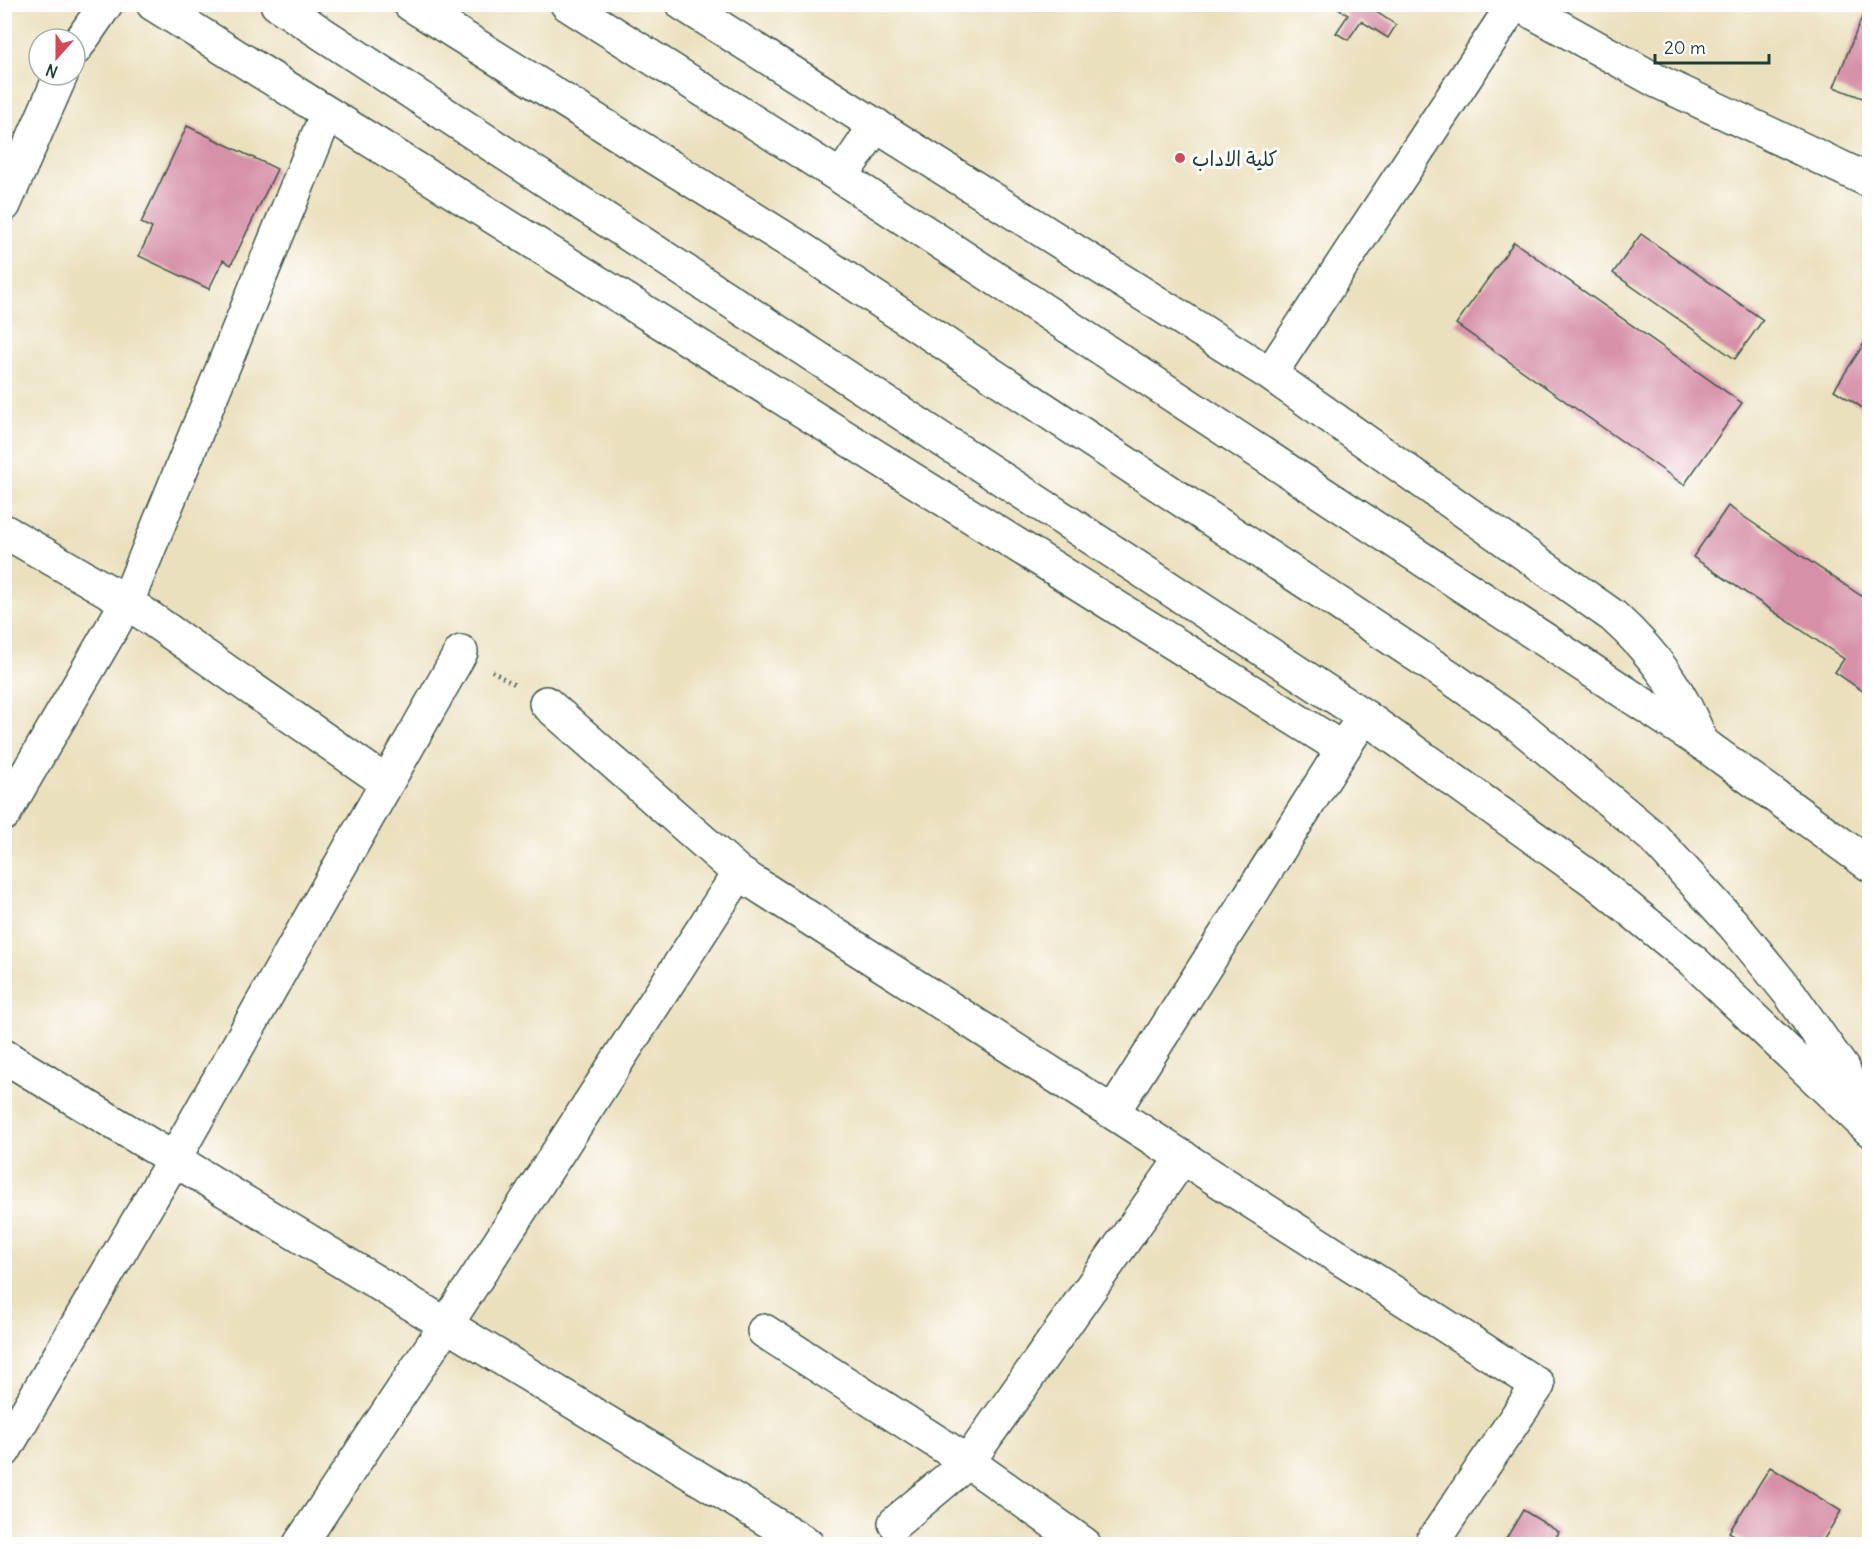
<svg xmlns="http://www.w3.org/2000/svg" width="1874" height="1549" viewBox="0 0 1874 1549" font-family="Delius,'Playpen Sans Arabic',sans-serif">
  <rect width="100%" height="100%" fill="#fff"/>
  <filter id="ink" filterUnits="userSpaceOnUse"><feTurbulence type="fractalNoise" baseFrequency=".0167" numOctaves="2"/><feDisplacementMap in="SourceGraphic" scale="12" xChannelSelector="R" yChannelSelector="G"/><feConvolveMatrix kernelMatrix="1 2 1 2 8 2 1 2 1" color-interpolation-filters="sRGB"/></filter>
  <filter id="wash" filterUnits="userSpaceOnUse"><feTurbulence type="fractalNoise" baseFrequency=".008" numOctaves="4" result="noise"/><feDisplacementMap in="SourceGraphic" scale="24" xChannelSelector="R" yChannelSelector="G"/><feGaussianBlur stdDeviation="1.35" result="paint"/><feColorMatrix in="noise" values="0 0 0 0 0 0 0 0 0 0 0 0 0 0 0 0 0 1.4 0 .05"/><feComposite in="paint" operator="in"/></filter>
  <g filter="url(#wash)">
    <rect width="100%" height="100%" fill="#ebe0be"/>
    <g id="blocks">
      <path fill="#d690a8" d="M 1332,4 L 1384,4 L 1378,13 L 1396,25 L 1388,38 L 1361,21 L 1348,40 L 1336,33 L 1348,15 Z
        M 1862,17 L 1870,20 L 1870,101 L 1834,87 Z
        M 187,126 L 277,169 L 231,265 L 223,260 L 209,289 L 139,256 L 152,228 L 141,223 Z
        M 1641,234 L 1763,320 L 1735,359 L 1613,273 Z
        M 1514,242 L 1742,403 L 1684,485 L 1456,324 Z
        M 1870,334 L 1870,406 L 1866,410 L 1834,390 Z
        M 1728,506 L 1870,602 L 1870,696 L 1835,672 L 1844,659 L 1693,557 Z
        M 1770,1467 L 1841,1511 L 1821,1544 L 1748,1544 L 1729,1532 Z
        M 1523,1510 L 1559,1532 L 1552,1544 L 1503,1544 Z"/>
    </g>
  </g>
  <g filter="url(#ink)">
    <use href="#blocks" fill-opacity="0" stroke="#3e5549" stroke-width="1.5"/>
    <g fill="none" stroke-linecap="round" stroke-linejoin="round">
      <defs>
        <path id="street" d="M 153,4 L 1343,749
          M 277,4 L 1364,716 L 1596,882 L 1693,961 L 1870,1130
          M 683,4 L 1270,374 L 1613,616 C 1654,653 1682,692 1702,743
          M 1518,4 L 1657,81 L 1870,181
          M 75,49 L 106,4
          M 4,205 L 61,75
          M 1270,374 L 1514,4
          M 4,531 L 127,602 L 387,783
          M 546,703 L 739,873 L 1538,1385 L 1431,1544
          M 4,814 L 127,602 L 327,113
          M 4,1056 L 807,1544
          M 1113,1112 L 1355,730
          M 764,1331 L 968,1462 L 1084,1544
          M 4,1451 L 174,1159 L 461,652
          M 895,1523 L 968,1462 L 1183,1157
          M 300,1544 L 446,1325 L 739,873"/>
        <path id="secondary" d="M 410,4 L 797,246 L 1450,677 L 1520,726 L 1653,837 L 1733,924 L 1790,994 L 1842,1068 L 1870,1123
          M 567,4 L 841,177 L 1702,743 L 1870,865
          M 841,177 L 876,125"/>
      </defs>
      <use href="#street" stroke="#3e5549" stroke-width="36"/>
      <use href="#secondary" stroke="#3e5549" stroke-width="36"/>
      <path stroke="#3e5549" stroke-width="4" stroke-dasharray="1.5 4.5" stroke-linecap="butt" d="M 492,671 L 517,686"/>
      <use href="#street" stroke="#fff" stroke-width="33"/>
      <use href="#secondary" stroke="#fff" stroke-width="33"/>
    </g>
  </g>
  <circle fill="#d1495b" stroke="#fff" stroke-width="2" cx="1180" cy="158" r="6"/>
  <g text-anchor="middle" dominant-baseline="central" stroke-width="6" stroke-linejoin="round" paint-order="stroke">
    <g font-size="20" fill="#1f3d34" stroke="#fff" text-anchor="start">
      <text x="1192" y="158">كلية الاداب</text>
    </g>
  </g>
  <rect width="1874" height="1549" fill="none" stroke="#fff" stroke-width="24"/>
  <g transform="translate(57 57) rotate(201)"><circle r="28" fill="#ffffff" stroke="#a5b1ae" stroke-width="1.5"/>
  <path d="M0-4.5L10 22L0 15L-10 22Z" fill="#d1495b"/>
  <text y="-9" font-size="16" font-weight="bold" text-anchor="middle" fill="#1f3d34">N</text>
  </g>
  <path d="M1655 54v9h114v-9" fill="none" stroke="#1f3d34" stroke-width="3"/>
  <text x="1664" y="54" font-size="18" fill="#1f3d34" stroke="#ffffff" stroke-width="4.5" paint-order="stroke">20 m</text>
</svg>
